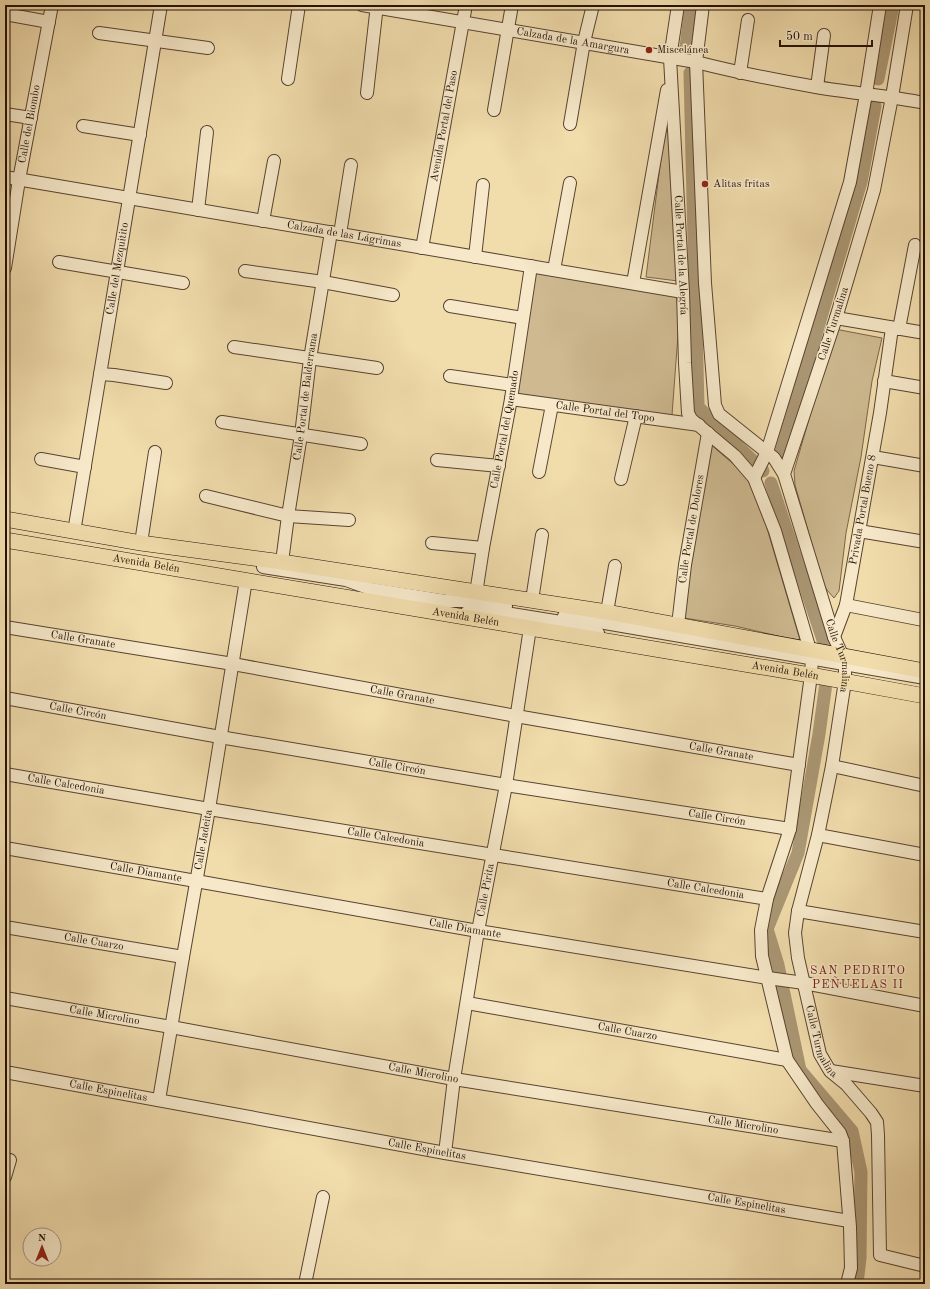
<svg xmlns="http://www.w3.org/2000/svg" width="930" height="1289" viewBox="0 0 930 1289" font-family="'Old Standard TT',serif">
  <rect width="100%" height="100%" fill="#f1dcac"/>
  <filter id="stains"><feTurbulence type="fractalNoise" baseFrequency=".005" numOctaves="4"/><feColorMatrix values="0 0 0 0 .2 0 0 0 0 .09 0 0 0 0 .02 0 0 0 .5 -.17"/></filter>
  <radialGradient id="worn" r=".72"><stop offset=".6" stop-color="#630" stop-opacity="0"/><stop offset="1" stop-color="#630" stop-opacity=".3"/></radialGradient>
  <path fill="#ceb990" stroke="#79654b" d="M 668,103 L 678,281 L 646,277 Z
    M 531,270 L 681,295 L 672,415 L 627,411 L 509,394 Z
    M 835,329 L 882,338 L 872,381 L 861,457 L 846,533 L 839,591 L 834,598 L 827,590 L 823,583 L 795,485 L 794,471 Z
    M 709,443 L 753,481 L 800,640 L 786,638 L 735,626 L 684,618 L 688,571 Z"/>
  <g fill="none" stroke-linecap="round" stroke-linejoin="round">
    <path stroke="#ab9774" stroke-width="13" d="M 685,56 L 691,5
      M 690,73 L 698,407 L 763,471
      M 878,79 L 893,5
      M 779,459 L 861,182 L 875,106
      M 771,483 L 826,649
      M 826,683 L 819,734 L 798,853 L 767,929 L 778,965 L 800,1070 L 852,1131 L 861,1172 L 860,1258 L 857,1284"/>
    <defs>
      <g id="minor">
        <path id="s1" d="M 362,5 L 696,62 C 735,72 775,80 816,87 C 852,93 889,96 925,103"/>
        <path id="s2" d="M 678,5 L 670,58 L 683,292 L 685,363 L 688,413 L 691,419 L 735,456 L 754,478 L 775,531 L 810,650 L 812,658 L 811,675 L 790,829 L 767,899 L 761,930 L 762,956 L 787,1060 L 817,1104 L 840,1133 L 843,1141 L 850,1227 L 851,1268 L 847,1284"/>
        <path d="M 703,5 L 696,62 L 705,283 L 715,405 L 719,414 L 774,458 L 784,474"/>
        <path id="s3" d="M 907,5 L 892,97 L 874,190 L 836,318 L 784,474 L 834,637 L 843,657 L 845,664 L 845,681 L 832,766 L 818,835 L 798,911 L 795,933 L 798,958 L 820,1054 L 830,1071 L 846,1084 L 871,1113 L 877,1122 L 878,1135 L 880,1255 L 925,1266"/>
        <path d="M 5,14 L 49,22"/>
        <path d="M 99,33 L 208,48"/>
        <path d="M 740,73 L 748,20"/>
        <path d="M 288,79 L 299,5"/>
        <path d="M 817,87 L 824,35"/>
        <path d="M 367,93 L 377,5"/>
        <path d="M 494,110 L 512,5"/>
        <path d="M 5,114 L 31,118"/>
        <path d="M 570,124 L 584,42 L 593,5"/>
        <path d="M 83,126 L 140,135"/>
        <path id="s4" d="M 5,177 L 683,292"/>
        <path d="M 198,210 L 207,132"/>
        <path d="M 263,221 L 274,161"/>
        <path d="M 340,234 L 351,165"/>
        <path id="s5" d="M 422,248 L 466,5"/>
        <path d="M 475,257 L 483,185"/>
        <path d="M 59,262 L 183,283"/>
        <path id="s6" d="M 5,268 L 19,180 L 52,5"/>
        <path d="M 554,270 L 570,183"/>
        <path d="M 245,271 L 323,282 L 393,295"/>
        <path d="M 633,283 L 667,90"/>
        <path d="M 450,306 L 523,318"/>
        <path d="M 836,318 L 925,333"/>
        <path d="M 899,329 L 915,245"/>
        <path d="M 234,347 L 377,368"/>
        <path d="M 100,374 L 114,375 L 166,383"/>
        <path d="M 450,376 L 513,385"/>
        <path d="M 884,381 L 925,388"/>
        <path id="s7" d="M 511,399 L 699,425"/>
        <path d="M 222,422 L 361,444"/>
        <path d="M 873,457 L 925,466"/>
        <path d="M 41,459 L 85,467"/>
        <path d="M 437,460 L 499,466"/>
        <path d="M 539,472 L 552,405"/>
        <path d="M 754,478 L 767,452 L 850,182 L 866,94 L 880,5"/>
        <path d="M 621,479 L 636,416"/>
        <path d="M 206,496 L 288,516 L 349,520"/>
        <path d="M 859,531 L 925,542"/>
        <path id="s8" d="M 74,532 L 161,5"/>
        <path d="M 141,543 L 155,452"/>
        <path d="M 432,543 L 483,548"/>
        <path id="s9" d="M 282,562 L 288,516 L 301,435 L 310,359 L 331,232"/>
        <path d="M 263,567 L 346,580 L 371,589 L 446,601 L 475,601 L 506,606"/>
        <path id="s10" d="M 475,600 L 483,548 L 511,399 L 531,266"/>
        <path d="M 532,600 L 542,535"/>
        <path d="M 846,605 L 923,620"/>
        <path d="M 467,612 L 500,612 L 567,623 L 590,632 L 598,633"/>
        <path d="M 607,612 L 615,566"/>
        <path d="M 564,616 L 925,678"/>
        <path id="s11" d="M 678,625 L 685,565 L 708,433"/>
        <path id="s12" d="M 5,627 L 233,664 L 516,716 L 799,765"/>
        <path id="s13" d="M 834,637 L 846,605 L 880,413 L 892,328"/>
        <path id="s14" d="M 5,698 L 220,737 L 506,785 L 790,829"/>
        <path d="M 832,766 L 925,786"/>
        <path id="s15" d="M 5,774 L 209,809 L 767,899"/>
        <path d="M 818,835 L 925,855"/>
        <path id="s16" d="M 5,848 L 196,881 L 478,931 L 768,978 L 804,983 L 925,1006"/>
        <path d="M 798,911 L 925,932"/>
        <path id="s17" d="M 5,927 L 183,957"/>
        <path id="s18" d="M 5,998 L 171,1027 L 454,1079 L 843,1141"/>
        <path id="s19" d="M 467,1003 L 787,1060"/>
        <path d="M 831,1071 L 925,1086"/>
        <path id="s20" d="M 5,1072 L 445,1153 L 849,1221"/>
        <path id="s21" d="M 159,1100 L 183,957 L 209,809 L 246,580"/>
        <path id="s22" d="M 445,1153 L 454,1079 L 478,931 L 506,785 L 530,628"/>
        <path d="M 5,1177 L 10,1160"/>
        <path d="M 305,1284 L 323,1197"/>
      </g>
      <g id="major">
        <path d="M 5,519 L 141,543 L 282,562 L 607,612 L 925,671"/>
        <path id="s23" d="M 5,540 L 816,676 L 925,696"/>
      </g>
    </defs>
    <use href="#minor" stroke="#574430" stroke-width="14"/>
    <use href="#major" stroke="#241106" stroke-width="16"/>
    <use href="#minor" stroke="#f6e8c9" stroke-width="12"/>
    <use href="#major" stroke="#f1dcac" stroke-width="15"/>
  </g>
  <g fill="#8f2418" stroke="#f6e8c9" stroke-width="1.5">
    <circle cx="649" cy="50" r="4"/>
    <circle cx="705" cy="184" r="4"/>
  </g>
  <g text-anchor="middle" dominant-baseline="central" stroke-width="3" stroke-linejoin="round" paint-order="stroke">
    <g font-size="11" fill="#241106" stroke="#f6e8c9">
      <text stroke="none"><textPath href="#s1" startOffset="214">Calzada de la Amargura</textPath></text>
      <text stroke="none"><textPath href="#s6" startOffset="146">Calle del Biombo</textPath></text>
      <text stroke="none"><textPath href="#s5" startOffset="124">Avenida Portal del Paso</textPath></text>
      <text stroke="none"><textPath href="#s4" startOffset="344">Calzada de las Lágrimas</textPath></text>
      <text stroke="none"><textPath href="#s2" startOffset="251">Calle Portal de la Alegría</textPath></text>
      <text stroke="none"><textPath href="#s8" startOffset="267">Calle del Mezquitito</textPath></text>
      <text transform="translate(834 324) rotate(-72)">Calle Turmalina</text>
      <text stroke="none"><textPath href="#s9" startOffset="167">Calle Portal de Balderrama</textPath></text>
      <text stroke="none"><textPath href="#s7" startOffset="95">Calle Portal del Topo</textPath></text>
      <text stroke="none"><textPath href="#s10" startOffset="173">Calle Portal del Quemado</textPath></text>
      <text stroke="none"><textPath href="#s13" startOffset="131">Privada Portal Bueno 8</textPath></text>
      <text stroke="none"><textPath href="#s11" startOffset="97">Calle Portal de Dolores</textPath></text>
      <text stroke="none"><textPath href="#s23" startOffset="143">Avenida Belén</textPath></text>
      <text stroke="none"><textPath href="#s23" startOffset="467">Avenida Belén</textPath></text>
      <text stroke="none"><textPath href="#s12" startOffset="79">Calle Granate</textPath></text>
      <text stroke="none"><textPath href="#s3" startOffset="676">Calle Turmalina</textPath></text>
      <text stroke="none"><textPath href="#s23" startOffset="791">Avenida Belén</textPath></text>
      <text stroke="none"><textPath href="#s12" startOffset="403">Calle Granate</textPath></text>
      <text stroke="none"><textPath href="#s14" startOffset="74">Calle Circón</textPath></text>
      <text stroke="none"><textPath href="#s12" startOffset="727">Calle Granate</textPath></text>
      <text stroke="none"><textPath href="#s14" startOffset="398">Calle Circón</textPath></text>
      <text stroke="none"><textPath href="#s15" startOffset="62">Calle Calcedonia</textPath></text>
      <text stroke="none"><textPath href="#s14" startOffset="722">Calle Circón</textPath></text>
      <text stroke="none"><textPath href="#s15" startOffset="386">Calle Calcedonia</textPath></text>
      <text stroke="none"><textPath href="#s21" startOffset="264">Calle Jadeita</textPath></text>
      <text stroke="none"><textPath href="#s16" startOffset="143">Calle Diamante</textPath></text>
      <text stroke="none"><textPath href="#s15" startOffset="710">Calle Calcedonia</textPath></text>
      <text stroke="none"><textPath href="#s22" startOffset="266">Calle Pirita</textPath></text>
      <text stroke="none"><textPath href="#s16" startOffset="467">Calle Diamante</textPath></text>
      <text stroke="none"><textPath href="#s17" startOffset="90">Calle Cuarzo</textPath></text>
      <text stroke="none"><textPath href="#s18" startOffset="101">Calle Microlino</textPath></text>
      <text stroke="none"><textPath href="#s19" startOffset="163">Calle Cuarzo</textPath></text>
      <text stroke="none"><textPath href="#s3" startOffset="1072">Calle Turmalina</textPath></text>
      <text stroke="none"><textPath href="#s18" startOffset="425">Calle Microlino</textPath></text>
      <text stroke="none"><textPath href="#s20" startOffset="105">Calle Espinelitas</textPath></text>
      <text stroke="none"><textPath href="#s18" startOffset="749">Calle Microlino</textPath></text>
      <text stroke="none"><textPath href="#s20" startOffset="429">Calle Espinelitas</textPath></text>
      <text stroke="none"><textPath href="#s20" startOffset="753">Calle Espinelitas</textPath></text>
    </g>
    <g font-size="11" fill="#241106" stroke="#f6e8c9" text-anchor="start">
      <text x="657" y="50">Miscelánea</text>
      <text x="713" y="184">Alitas fritas</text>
    </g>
    <g font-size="12" letter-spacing="1" fill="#7a1f14" stroke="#f6e8c9">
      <text x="858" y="971">SAN PEDRITO<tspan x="858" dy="14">PEÑUELAS II</tspan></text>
    </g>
  </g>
  <rect width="930" height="1289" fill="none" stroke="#f1dcac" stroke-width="20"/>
  <rect x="6" y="6" width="918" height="1277" fill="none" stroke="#241106" stroke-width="2"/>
  <rect x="10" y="10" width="910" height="1269" fill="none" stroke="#241106"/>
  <g transform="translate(42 1247)"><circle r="19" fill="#f6e8c9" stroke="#a2927b"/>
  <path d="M0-3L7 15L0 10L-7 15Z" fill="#8f2418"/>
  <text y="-6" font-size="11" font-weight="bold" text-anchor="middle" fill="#241106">N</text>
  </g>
  <path d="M780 40v6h92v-6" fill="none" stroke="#241106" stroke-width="2"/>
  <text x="786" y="40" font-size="12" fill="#241106" stroke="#f6e8c9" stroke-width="3" paint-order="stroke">50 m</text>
  <rect width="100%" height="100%" filter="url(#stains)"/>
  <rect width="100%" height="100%" fill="url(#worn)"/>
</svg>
